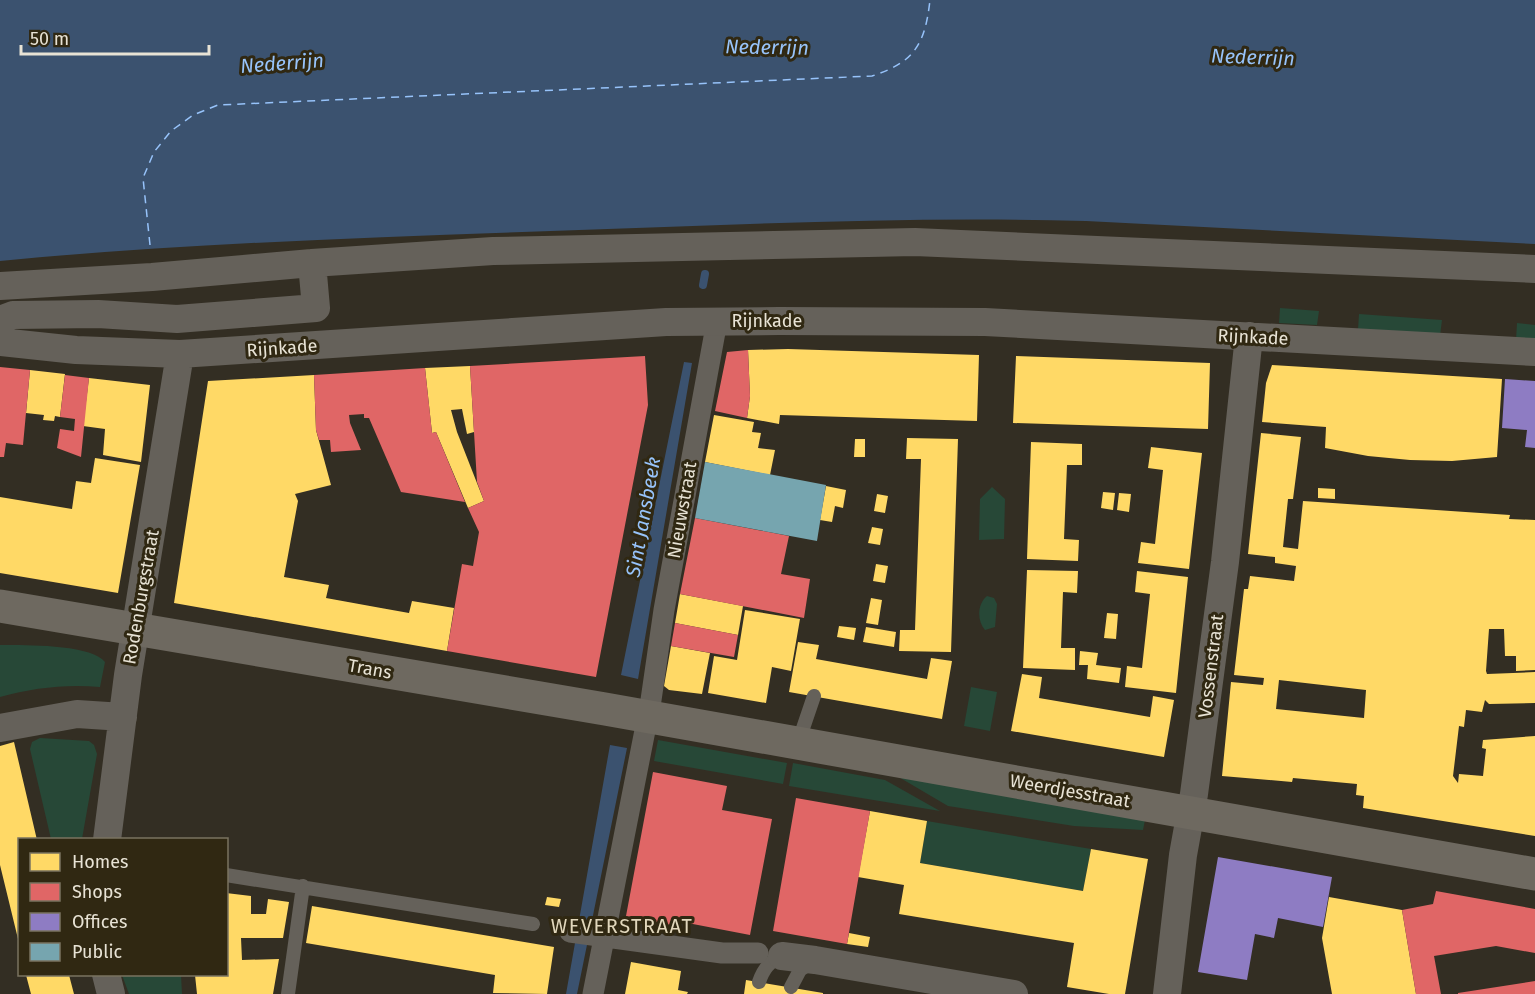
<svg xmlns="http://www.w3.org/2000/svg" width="1535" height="994" viewBox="0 0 1535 994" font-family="'Fira Sans',sans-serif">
  <rect width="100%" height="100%" fill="#332e23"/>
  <path fill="#274837" d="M 1280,308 L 1319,311 L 1317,325 L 1279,323 Z
    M 1359,314 L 1442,320 L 1440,336 L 1358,330 Z
    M 1517,323 L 1535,325 L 1535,341 L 1516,340 Z
    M 992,487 L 1005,499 L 1004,539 L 979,540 L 980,499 Z
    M 987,596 L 994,598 L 997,604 L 995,627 L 985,630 C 977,621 977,604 987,596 Z
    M 0,645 C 22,645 92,644 105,662 L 100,687 C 65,684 33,688 0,697 Z
    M 971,687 L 997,692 L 990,731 L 964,726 Z
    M 40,738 L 89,741 L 94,745 L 97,754 L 82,839 L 51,839 L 30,749 L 32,742 Z
    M 658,740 L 787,763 L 783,784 L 654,761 Z
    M 793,763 L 885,780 L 940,811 L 789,786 Z
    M 897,776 L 1146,815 L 1143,830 L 1074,826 L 948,806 Z
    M 927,821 L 1091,849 L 1083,891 L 920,863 Z
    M 122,975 L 181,975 L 182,994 L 129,994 Z"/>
  <path fill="#3b526f" d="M 0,0 L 1535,0 L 1535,244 L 1086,221 C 907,216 729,225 551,231 C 367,238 183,243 0,261 Z
    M 684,362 L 692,363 L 638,679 L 621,675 Z
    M 610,745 L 627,748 L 577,994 L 566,994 Z"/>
  <path fill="#ffd966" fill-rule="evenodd" d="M 788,349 L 979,355 L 977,421 L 780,415 L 779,424 L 747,418 L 750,396 L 748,350 Z
    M 1016,356 L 1210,363 L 1208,429 L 1013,423 Z
    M 1272,365 L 1502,379 L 1497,457 L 1452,461 L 1410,460 L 1368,456 L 1325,448 L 1326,427 L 1262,422 L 1266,383 Z
    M 470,366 L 474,432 L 467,434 L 462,409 L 451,410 L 457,432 L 484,501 L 468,508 L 436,432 L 432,433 L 425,368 Z
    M 30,370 L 65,374 L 60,417 L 55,416 L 54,421 L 43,420 L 44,415 L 26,413 Z
    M 314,375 L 316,430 L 331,485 L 295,494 L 298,501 L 284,577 L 329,585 L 326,598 L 381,608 L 409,613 L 412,601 L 454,608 L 447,651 L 174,603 L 208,381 Z
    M 89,378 L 150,385 L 141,462 L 103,455 L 105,429 L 83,426 Z
    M 714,415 L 754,422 L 752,432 L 761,433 L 758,448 L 775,450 L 770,475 L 705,462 Z
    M 1261,433 L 1301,437 L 1293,499 L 1288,499 L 1283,547 L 1298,549 L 1303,501 L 1510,515 L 1509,519 L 1535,520 L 1535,670 L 1516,671 L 1516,656 L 1505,656 L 1504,629 L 1489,629 L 1486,671 L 1487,674 L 1535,672 L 1535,703 L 1489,704 L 1485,700 L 1482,712 L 1466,710 L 1464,727 L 1459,726 L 1453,776 L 1458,783 L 1459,774 L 1483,776 L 1486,749 L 1482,748 L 1483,740 L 1535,736 L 1535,836 L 1363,808 L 1364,796 L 1356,795 L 1357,784 L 1293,778 L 1292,782 L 1222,776 L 1231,682 L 1263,685 L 1264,678 L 1234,675 L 1244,589 L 1248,589 L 1250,576 L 1294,581 L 1296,566 L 1275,563 L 1275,557 L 1248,554 ZM 1279,680 L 1366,690 L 1364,718 L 1276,709 Z
    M 907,438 L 958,439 L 951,652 L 899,651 L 900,630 L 915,630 L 921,459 L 906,459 Z
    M 855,439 L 865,439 L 865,457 L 854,457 Z
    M 1031,442 L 1082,444 L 1082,465 L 1067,465 L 1064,539 L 1079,540 L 1078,561 L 1027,559 Z
    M 1151,447 L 1202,453 L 1189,569 L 1138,563 L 1141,542 L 1155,544 L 1163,470 L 1148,468 Z
    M 95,458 L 140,465 L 118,593 L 0,573 L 0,497 L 72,509 L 76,481 L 91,483 Z
    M 826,486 L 846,490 L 843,508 L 835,506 L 832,522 L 820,520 Z
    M 1318,488 L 1335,489 L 1335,499 L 1318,498 Z
    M 1103,492 L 1115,493 L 1113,510 L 1101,508 Z
    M 1119,493 L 1131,494 L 1129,512 L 1117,510 Z
    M 877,494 L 888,496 L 885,513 L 874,511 Z
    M 872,527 L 883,529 L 880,545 L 868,543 Z
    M 876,564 L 888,566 L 885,583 L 873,581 Z
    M 1027,570 L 1078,571 L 1077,593 L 1063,592 L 1061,648 L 1075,648 L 1075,670 L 1023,668 Z
    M 1137,571 L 1188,577 L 1176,693 L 1125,687 L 1127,666 L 1142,668 L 1150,594 L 1135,592 Z
    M 680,594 L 743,606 L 738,635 L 675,623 Z
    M 871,598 L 882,600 L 878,625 L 866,623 Z
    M 745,610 L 800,619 L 791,671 L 772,667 L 766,703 L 708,693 L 714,656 L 737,660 Z
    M 1107,613 L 1118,614 L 1116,639 L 1104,638 Z
    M 839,626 L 856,628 L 854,640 L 837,637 Z
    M 866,627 L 896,632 L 894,647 L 863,642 Z
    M 798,642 L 819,645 L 816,659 L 927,679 L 931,658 L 952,661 L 942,719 L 789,692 Z
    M 671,646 L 710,653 L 702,694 L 669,690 L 664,686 Z
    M 1080,651 L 1098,653 L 1096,665 L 1121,668 L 1119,683 L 1087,679 L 1088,665 L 1079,665 Z
    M 1022,674 L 1042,677 L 1039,698 L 1150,717 L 1153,696 L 1174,700 L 1164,757 L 1011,731 Z
    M 14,742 L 37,840 L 20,840 L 19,943 L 0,865 L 0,746 Z
    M 870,811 L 927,821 L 920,863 L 1083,891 L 1091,849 L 1148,859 L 1125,994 L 1109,994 L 1067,987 L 1074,943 L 899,914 L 904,885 L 858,877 Z
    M 226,893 L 251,896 L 251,914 L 266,914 L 268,899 L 289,902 L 283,938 L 241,938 L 242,960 L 279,959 L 273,994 L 197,994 L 195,975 L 226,975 Z
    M 547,897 L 561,899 L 559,907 L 545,905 Z
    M 1329,897 L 1402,910 L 1416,994 L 1332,994 L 1322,938 Z
    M 312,906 L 554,947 L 547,994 L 493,993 L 495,975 L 306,943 Z
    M 849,933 L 870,937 L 868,947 L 847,944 Z
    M 631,962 L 681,971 L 678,990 L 688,992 L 687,994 L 625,994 Z
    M 26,975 L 69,975 L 74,994 L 31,994 Z
    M 746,980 L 823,993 L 823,994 L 744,994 Z"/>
  <path fill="#e06666" d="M 748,350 L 750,396 L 747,418 L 715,411 L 727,352 Z
    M 645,356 L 648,405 L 596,677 L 447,651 L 462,564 L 473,566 L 479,532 L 468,508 L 484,501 L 477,482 L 470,366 Z
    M 0,367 L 30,370 L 23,445 L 6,443 L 4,457 L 0,457 Z
    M 425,368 L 432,433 L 436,432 L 465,502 L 401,492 L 369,418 L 364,418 L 364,414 L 349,415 L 350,423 L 361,450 L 331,452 L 330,440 L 319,440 L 316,430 L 314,375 Z
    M 65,375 L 89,378 L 81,457 L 57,448 L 60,429 L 74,431 L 75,419 L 60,417 Z
    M 695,518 L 789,536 L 781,574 L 810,579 L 804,618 L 680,594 Z
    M 675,623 L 738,635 L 734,657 L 671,646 Z
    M 653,772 L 727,786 L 722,810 L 772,819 L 750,935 L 672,920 L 671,925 L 626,916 Z
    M 796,798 L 870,811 L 847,944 L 773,931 Z
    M 1436,891 L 1535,909 L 1535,953 L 1496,946 L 1434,956 L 1441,994 L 1416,994 L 1402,910 L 1433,904 Z
    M 1535,981 L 1535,994 L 1458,994 L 1458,993 Z"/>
  <path fill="#8e7cc3" d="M 1505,379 L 1535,381 L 1535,448 L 1525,447 L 1527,430 L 1502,428 Z
    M 1218,857 L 1332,877 L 1323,927 L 1278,918 L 1274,938 L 1255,934 L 1247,980 L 1198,972 Z"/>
  <path fill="#76a5af" d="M 705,462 L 826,485 L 817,541 L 695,518 Z"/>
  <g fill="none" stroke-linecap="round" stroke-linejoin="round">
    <path stroke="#3b526f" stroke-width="8" d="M 703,285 L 705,274"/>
    <path stroke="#97c3fa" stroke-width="1.5" stroke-dasharray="8 6" stroke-linecap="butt" d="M 150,245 L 143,178 L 154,152 L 171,131 L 193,115 L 218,105 L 872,76 C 915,62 925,44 930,0"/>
    <path stroke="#65615a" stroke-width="14" d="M 798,743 L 814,696
      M 226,875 L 533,924
      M 759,982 C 763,970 769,961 782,956
      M 791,987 L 800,970 L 812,962
      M 288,994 L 303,886"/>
    <path stroke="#65615a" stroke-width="21" d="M 570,932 L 722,953 L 758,953
      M 593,994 L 651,700 L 664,610 L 717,321"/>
    <path stroke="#65615a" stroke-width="28" d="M 0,286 L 152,277 L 312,263 L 493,251 L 915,242 L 1535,269
      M 0,320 L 13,315 L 98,314 L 177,319 L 316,308 L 312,263
      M 0,342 L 76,350 L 180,354 L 666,322 L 779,321 L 985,322 L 1535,352
      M 0,728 L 77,714 L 123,717
      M 107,840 L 128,675 L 180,354
      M 782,956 L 815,960 L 1014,994
      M 106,974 L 111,994
      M 1167,994 L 1183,855 L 1194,794 L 1225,562 L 1249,336"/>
    <path stroke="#6e6960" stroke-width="33" d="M 0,606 L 605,709 L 1535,874"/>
  </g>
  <g text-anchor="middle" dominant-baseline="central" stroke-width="6" stroke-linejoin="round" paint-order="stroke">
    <g font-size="18" fill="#e8e3d5" stroke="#302812">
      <text x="767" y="321">Rijnkade</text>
      <text transform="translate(1253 337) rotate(3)">Rijnkade</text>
      <text transform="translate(282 348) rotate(-4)">Rijnkade</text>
      <text transform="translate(682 510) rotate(-80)">Nieuwstraat</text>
      <text transform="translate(141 597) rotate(-80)">Rodenburgstraat</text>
      <text transform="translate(1211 666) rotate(-83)">Vossenstraat</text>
      <text transform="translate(370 669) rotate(10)">Trans</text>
      <text transform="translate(1070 791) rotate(10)">Weerdjesstraat</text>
    </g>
    <g font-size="20" font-style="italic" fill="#97c3fa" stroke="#302812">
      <text transform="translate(767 47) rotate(1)">Nederrijn</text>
      <text transform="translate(1253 57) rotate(2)">Nederrijn</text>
      <text transform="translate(282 63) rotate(-4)">Nederrijn</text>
      <text transform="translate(643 517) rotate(-80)">Sint Jansbeek</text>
    </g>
    <g font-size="20" letter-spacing="1.5" fill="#e1d7bc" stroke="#302812">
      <text x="622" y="926">WEVERSTRAAT</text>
    </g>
  </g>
  <rect x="18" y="838" width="210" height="138" fill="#302812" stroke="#7a7360" stroke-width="1.5"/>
  <rect x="30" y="853" width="30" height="18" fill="#ffd966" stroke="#7a7360" stroke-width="1.5"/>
  <text x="72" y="868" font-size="18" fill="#e8e3d5">Homes</text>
  <rect x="30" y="883" width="30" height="18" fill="#e06666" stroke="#7a7360" stroke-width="1.5"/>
  <text x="72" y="898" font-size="18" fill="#e8e3d5">Shops</text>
  <rect x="30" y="913" width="30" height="18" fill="#8e7cc3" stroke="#7a7360" stroke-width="1.5"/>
  <text x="72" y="928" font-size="18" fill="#e8e3d5">Offices</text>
  <rect x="30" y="943" width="30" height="18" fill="#76a5af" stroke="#7a7360" stroke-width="1.5"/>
  <text x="72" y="958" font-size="18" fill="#e8e3d5">Public</text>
  <path d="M21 45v9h188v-9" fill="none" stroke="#e8e3d5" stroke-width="3"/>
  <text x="30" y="45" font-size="18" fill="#e8e3d5" stroke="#302812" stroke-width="4.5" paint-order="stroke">50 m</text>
</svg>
